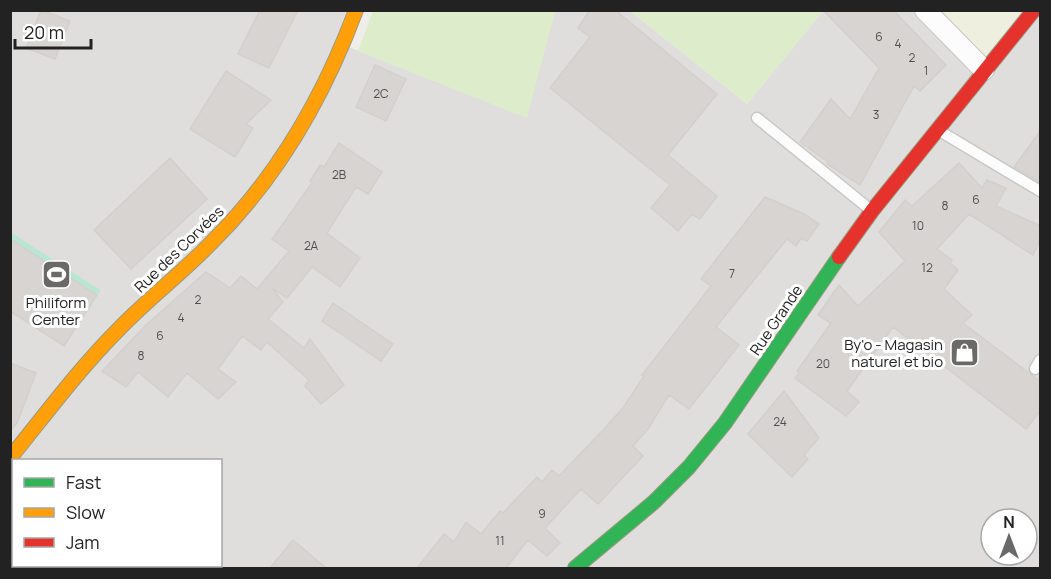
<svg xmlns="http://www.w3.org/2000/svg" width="1051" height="579" viewBox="0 0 1051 579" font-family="Manrope,sans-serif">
  <rect width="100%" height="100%" fill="#f0eeeb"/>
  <path fill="#dfdedc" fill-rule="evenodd" d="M 10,11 L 346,11 L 336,42 L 526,117 L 555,11 L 630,11 L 747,104 L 823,11 L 1040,11 L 1040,568 L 11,568 ZM 14,460 L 220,460 L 220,566 L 14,566 ZM 991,519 L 1027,519 L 1027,555 L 991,555 Z"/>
  <path fill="#efefdf" d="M 925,11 L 1034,11 L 984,70 Z"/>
  <path fill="#ddeccb" d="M 373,11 L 555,11 L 527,118 L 358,51 Z
    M 630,11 L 823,11 L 747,104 Z"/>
  <path fill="#b7e6d2" d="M 10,232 L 100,290 L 89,310 L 11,260 Z"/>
  <path fill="#d7d4d2" stroke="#d3d0cc" stroke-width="1.5" d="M 41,10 L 70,21 L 55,59 L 26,48 Z
    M 260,10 L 298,10 L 269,68 L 238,54 Z
    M 590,10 L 615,10 L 717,94 L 668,155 L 717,196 L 700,219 L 692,214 L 678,231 L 651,208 L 670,185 L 550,88 L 590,37 L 578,28 Z
    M 823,10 L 893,10 L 946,65 L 920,91 L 914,86 L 860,185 L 827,164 L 828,162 L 800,142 L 831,99 L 850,119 L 879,68 Z
    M 375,65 L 406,79 L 386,121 L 356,107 Z
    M 226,71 L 271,100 L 246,124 L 253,128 L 235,157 L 190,129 Z
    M 1041,130 L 1041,183 L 1014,167 Z
    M 339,143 L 382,172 L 368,194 L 356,187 L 327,233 L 360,258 L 340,287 L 312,267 L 287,298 L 272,288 L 283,302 L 268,319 L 304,348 L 310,339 L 344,385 L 321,404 L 305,386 L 309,380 L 267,342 L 261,350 L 242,336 L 218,369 L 236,382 L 218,399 L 187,373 L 168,397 L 138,372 L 126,387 L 102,371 L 146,325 L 206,272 L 230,288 L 241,276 L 257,289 L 289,251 L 272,239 L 312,183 L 310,181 L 320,165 L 324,167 Z
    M 170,158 L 207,199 L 131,269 L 94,230 Z
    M 959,163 L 982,188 L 987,180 L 1006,188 L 996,206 L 1041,226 L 1041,237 L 1033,255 L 969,214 L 937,249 L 952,260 L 950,263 L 958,270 L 944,289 L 972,315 L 963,323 L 1041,382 L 1041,410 L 1026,429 L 893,327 L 847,391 L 859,402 L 846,416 L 795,378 L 800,372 L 797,371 L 831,323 L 818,315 L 839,285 L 858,306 L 905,261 L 879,232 L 905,200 L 912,206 Z
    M 765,197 L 804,214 L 819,224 L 807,241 L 801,238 L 796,246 L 787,239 L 716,327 L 739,345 L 689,409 L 669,395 L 648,429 L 633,446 L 643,456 L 598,504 L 581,489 L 545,528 L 560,543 L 547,556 L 528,540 L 506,568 L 417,568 L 444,534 L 454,542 L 466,522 L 481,534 L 500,511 L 503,513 L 537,477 L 542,482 L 552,470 L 559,476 L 603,430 L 623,408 L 644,376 L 642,375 L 711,286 L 701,279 Z
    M 10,239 L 97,295 L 64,346 L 10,311 Z
    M 333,303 L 393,344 L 381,361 L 322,321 Z
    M 10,363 L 36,373 L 17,423 L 10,431 Z
    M 784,391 L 819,438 L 804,455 L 808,459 L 792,477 L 748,434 Z
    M 293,540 L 326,568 L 270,568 Z"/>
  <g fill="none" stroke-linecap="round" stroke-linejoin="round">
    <defs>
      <path id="lane" d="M 757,118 L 872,211
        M 938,130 L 1040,191
        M 1035,369 L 1040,360"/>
      <path id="street" d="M 925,10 L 984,70"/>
      <path id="fast" d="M 575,568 L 654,502 L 689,467 L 725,423 L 839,257"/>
      <path id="slow" d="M 10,458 C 45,415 79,369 118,330 C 148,299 182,273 211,243 C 277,178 324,96 356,10"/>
      <path id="jam" d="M 839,257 L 872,211 L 1034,10"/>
    </defs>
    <use href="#lane" stroke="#c9c8c7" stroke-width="13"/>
    <use href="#street" stroke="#c9c8c7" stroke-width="22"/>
    <use href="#fast" stroke="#999a82" stroke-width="16"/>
    <use href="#slow" stroke="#999a82" stroke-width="16"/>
    <use href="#jam" stroke="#999a82" stroke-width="16"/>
    <use href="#lane" stroke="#fdfcfc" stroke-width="10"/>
    <use href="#street" stroke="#fdfcfc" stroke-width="20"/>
    <use href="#fast" stroke="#30b455" stroke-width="14"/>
    <use href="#slow" stroke="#ff9f0a" stroke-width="14"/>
    <use href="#jam" stroke="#e5322d" stroke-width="14"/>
  </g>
  <defs>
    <symbol id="stadium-square" viewBox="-11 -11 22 22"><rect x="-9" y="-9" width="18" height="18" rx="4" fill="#6a6968" stroke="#fff"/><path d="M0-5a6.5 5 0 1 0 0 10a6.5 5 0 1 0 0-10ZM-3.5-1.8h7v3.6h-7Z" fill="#fff"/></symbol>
    <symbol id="shop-square" viewBox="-11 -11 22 22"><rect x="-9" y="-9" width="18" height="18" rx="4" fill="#6a6968" stroke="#fff"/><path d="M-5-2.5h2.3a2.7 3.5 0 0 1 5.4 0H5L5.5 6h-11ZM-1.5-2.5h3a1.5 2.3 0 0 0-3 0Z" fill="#fff"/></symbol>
  </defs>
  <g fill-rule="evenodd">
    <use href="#stadium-square" x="40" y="258" width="33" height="33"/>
    <use href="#shop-square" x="948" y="336" width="33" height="33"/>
  </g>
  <g text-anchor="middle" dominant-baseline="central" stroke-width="6" stroke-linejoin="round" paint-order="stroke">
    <g font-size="12" fill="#4f4e4e">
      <text x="879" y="36">6</text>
      <text x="898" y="43">4</text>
      <text x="912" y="57">2</text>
      <text x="926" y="70">1</text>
      <text x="381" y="93">2C</text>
      <text x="876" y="114">3</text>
      <text x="339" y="174">2B</text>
      <text x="976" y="199">6</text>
      <text x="945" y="205">8</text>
      <text x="918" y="225">10</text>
      <text x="311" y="245">2A</text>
      <text x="927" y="267">12</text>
      <text x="732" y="273">7</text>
      <text x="198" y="299">2</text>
      <text x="181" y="317">4</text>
      <text x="160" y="335">6</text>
      <text x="141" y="355">8</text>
      <text x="823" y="363">20</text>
      <text x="780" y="421">24</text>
      <text x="542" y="513">9</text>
      <text x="500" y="540">11</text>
    </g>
    <g font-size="15" fill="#222" stroke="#fff">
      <text transform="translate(179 249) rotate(-44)">Rue des Corvées</text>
      <text transform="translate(776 320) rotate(-56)">Rue Grande</text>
    </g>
    <g font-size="15" fill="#222" stroke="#fff">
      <text x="56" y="302">Philiform<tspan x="56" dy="17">Center</tspan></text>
      <text x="943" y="344" text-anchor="end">By'o - Magasin<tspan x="943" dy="17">naturel et bio</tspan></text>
    </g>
  </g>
  <rect width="1051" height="579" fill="none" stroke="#222222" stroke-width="24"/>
  <rect x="12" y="459" width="210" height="108" fill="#ffffff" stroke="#a7a7a7" stroke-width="1.5"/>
  <rect x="24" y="478" width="30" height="9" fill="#30b455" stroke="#a7a7a7" stroke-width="1.5"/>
  <text x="66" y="489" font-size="18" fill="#222222">Fast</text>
  <rect x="24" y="508" width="30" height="9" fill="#ff9f0a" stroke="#a7a7a7" stroke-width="1.5"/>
  <text x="66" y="519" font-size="18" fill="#222222">Slow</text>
  <rect x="24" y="538" width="30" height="9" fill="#e5322d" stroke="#a7a7a7" stroke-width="1.5"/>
  <text x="66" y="549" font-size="18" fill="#222222">Jam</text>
  <g transform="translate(1009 537)"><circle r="28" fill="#ffffff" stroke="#a7a7a7" stroke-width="1.5"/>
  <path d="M0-4.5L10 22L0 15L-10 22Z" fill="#6a6968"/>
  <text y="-9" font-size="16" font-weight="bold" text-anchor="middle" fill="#222222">N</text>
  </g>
  <path d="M15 39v9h76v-9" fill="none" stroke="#222222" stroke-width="3"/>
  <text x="24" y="39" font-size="18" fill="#222222" stroke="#ffffff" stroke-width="4.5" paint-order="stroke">20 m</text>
</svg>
